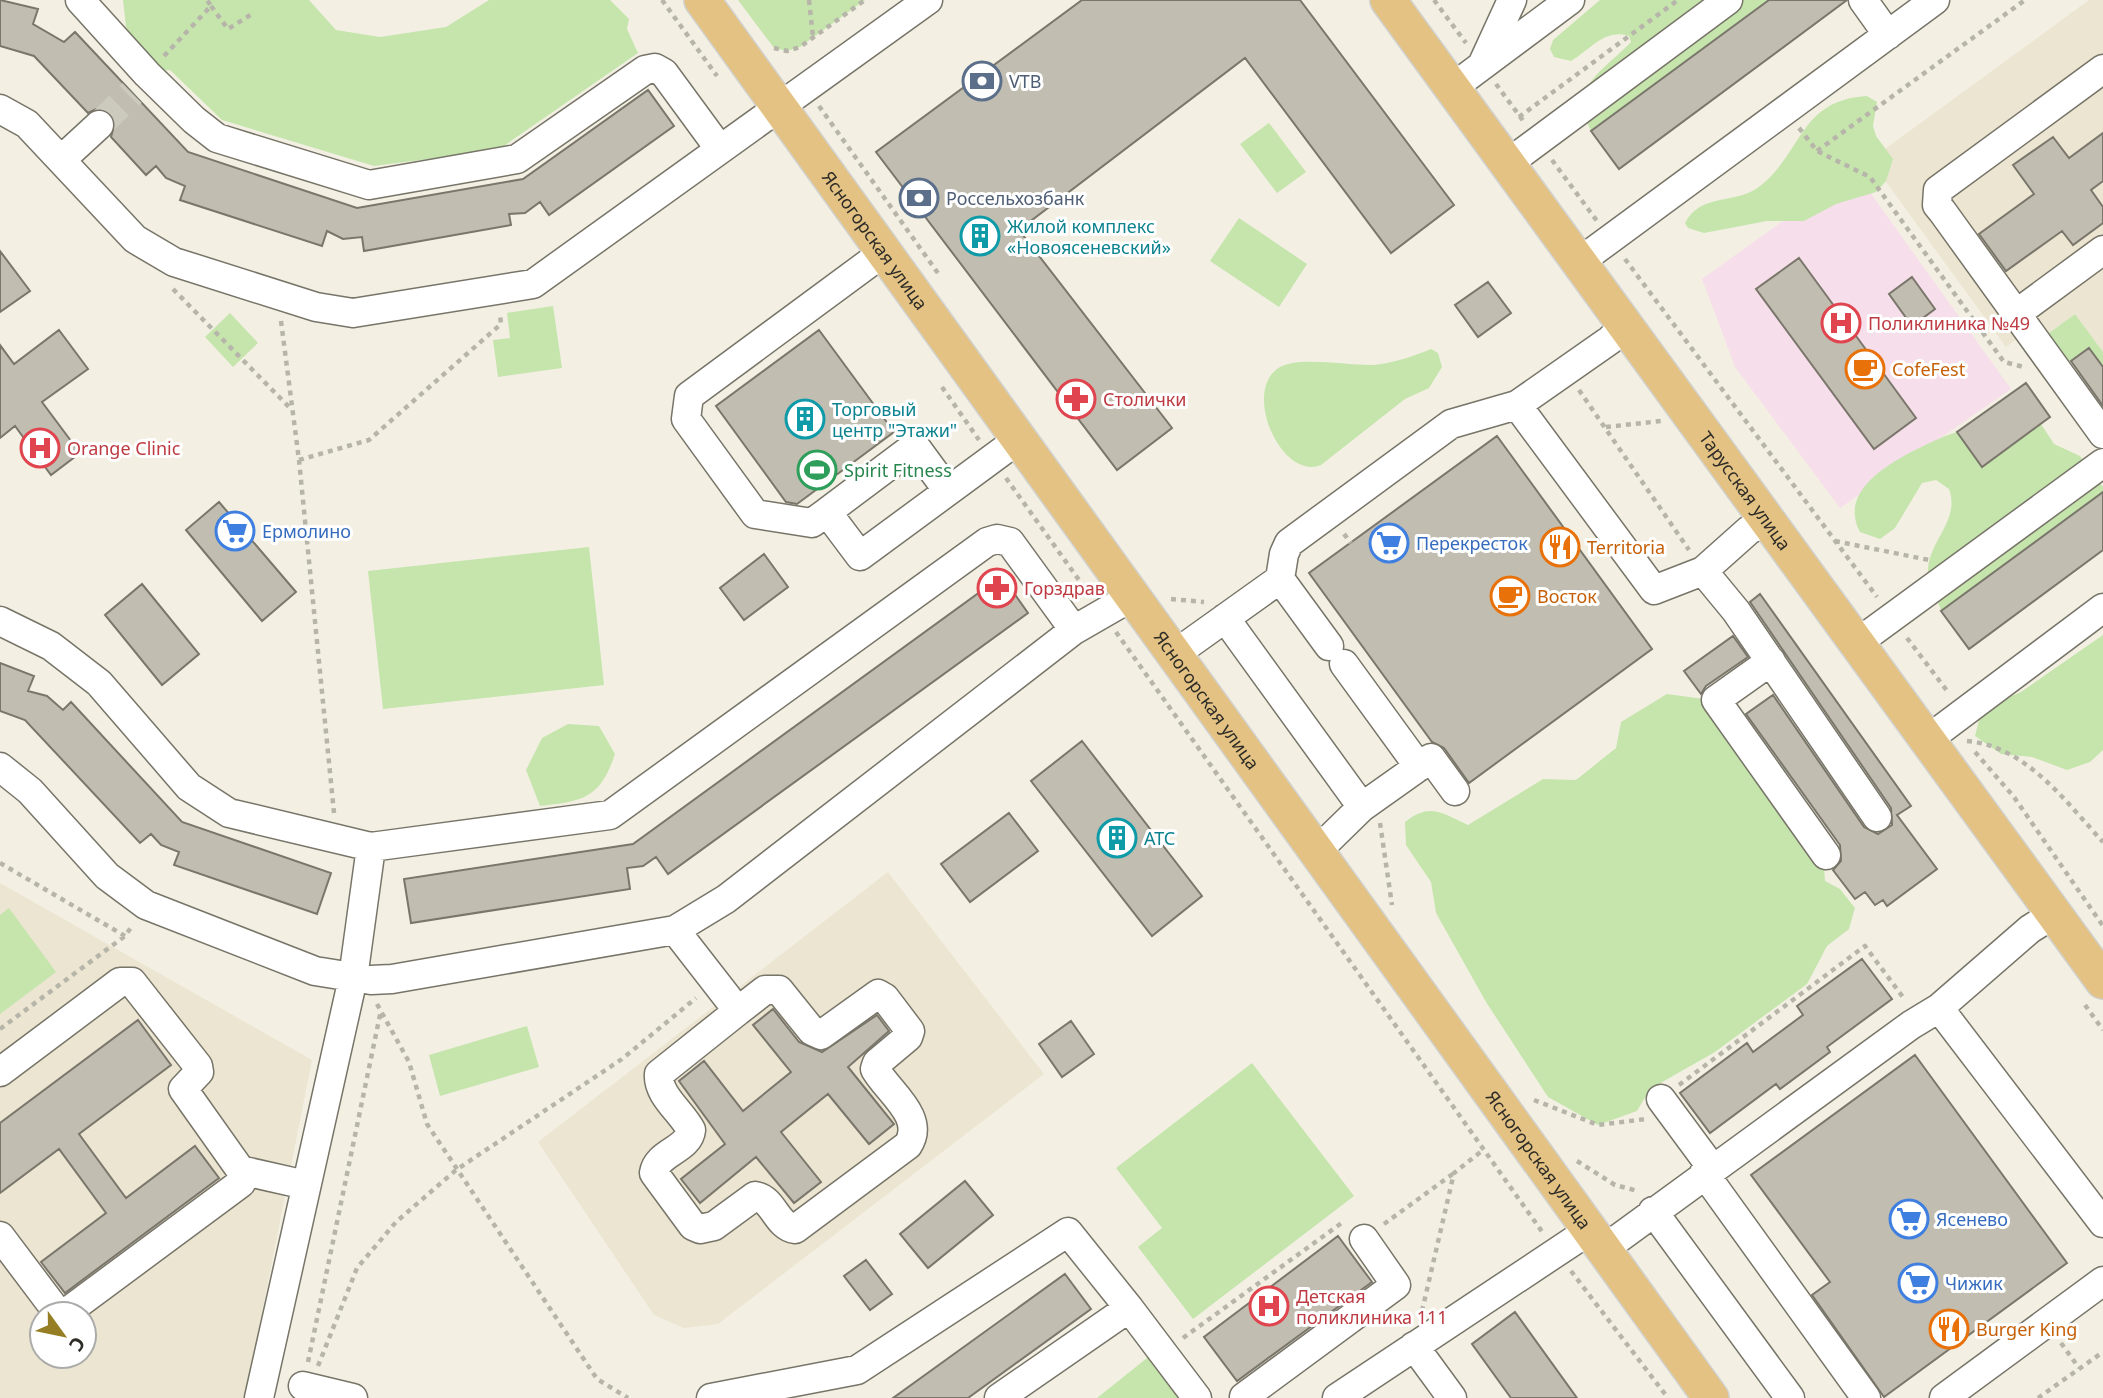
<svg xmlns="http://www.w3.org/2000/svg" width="2103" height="1398" viewBox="0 0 2103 1398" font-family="'Noto Sans',sans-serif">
  <rect width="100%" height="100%" fill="#f3f0e3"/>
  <path fill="#ebe5d1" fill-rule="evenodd" d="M 2089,0 L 2103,0 L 2103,352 L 2075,314 L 2045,336 L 2036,325 L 2006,347 L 1870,160 Z
    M 888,872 L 1044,1074 L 718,1324 L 684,1328 L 654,1315 L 538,1142 Z
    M 0,883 L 312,1060 L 245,1398 L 0,1398 ZM 42,1314 L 84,1314 L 84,1356 L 42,1356 Z"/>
  <path fill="#f6deea" d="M 1841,179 L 1867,188 L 2011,389 L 1840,508 L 1735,367 L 1702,279 Z"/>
  <path fill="#c5e5ad" d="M 123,0 L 309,0 L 336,30 L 380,37 L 446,27 L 489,0 L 610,0 L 629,19 L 627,29 L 638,53 L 498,150 L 374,166 L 222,120 L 170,70 L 142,72 L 126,27 Z
    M 738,0 L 865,0 L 800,47 L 787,51 L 774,48 Z
    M 1600,0 L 1769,0 L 1591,131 C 1567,86 1605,70 1631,42 L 1629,36 C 1605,28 1590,50 1571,61 L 1554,57 L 1550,49 L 1553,40 Z
    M 1867,96 L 1877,102 L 1873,126 L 1876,136 L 1893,159 L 1886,181 L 1876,192 L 1836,204 L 1804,221 L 1767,221 L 1704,233 L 1688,228 L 1685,223 C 1701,192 1737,205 1760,186 C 1803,153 1799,100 1867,96 Z
    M 1269,123 L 1306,172 L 1277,193 L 1240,144 Z
    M 1239,218 L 1307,264 L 1279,307 L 1210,261 Z
    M 553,306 L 562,368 L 498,377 L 493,340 L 510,338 L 507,313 Z
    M 230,313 L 258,343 L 233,367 L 205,337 Z
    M 2075,314 L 2103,352 L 2103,367 L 2089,348 L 2070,361 L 2053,353 L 2045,336 Z
    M 1431,349 L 1438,353 L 1442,367 L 1429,388 L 1405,399 L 1321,465 C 1282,481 1243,394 1277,369 C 1295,355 1349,366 1373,365 C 1391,364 1414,356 1431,349 Z
    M 2041,424 L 2054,444 L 2080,456 L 2103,487 L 2103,492 L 1941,611 C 1938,598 1928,587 1928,574 C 1926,542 1961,522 1949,489 L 1936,480 L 1922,483 L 1895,528 L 1880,539 L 1860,532 C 1834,484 1910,452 1945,436 L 1957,432 L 1982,467 Z
    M 589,547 L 604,685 L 383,709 L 368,571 Z
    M 2103,635 L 2103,750 L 2090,762 L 2067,770 L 2032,757 L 2001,754 L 1975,736 L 1979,720 L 2000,701 L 2021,692 Z
    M 1667,694 L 1704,699 L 1824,867 L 1825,881 L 1840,889 L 1855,908 L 1849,929 L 1827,946 L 1807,984 L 1715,1052 L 1650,1089 L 1637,1111 L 1598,1125 L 1548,1097 L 1486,1002 L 1436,913 L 1431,882 L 1406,845 L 1405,822 C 1430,802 1442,813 1468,825 L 1543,779 L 1576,780 L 1616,748 L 1621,722 Z
    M 568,724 L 599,726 L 615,754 C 600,799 583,801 540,806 L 526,770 L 542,738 Z
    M 9,908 L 56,972 L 0,1014 L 0,915 Z
    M 527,1026 L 539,1067 L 440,1096 L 429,1055 Z
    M 1252,1063 L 1354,1196 L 1193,1319 L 1138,1247 L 1162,1228 L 1116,1168 Z
    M 1157,1350 L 1187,1398 L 1097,1398 Z"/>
  <path fill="#c1beb1" stroke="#7a766b" stroke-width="2" d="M 0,0 L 38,9 L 33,24 L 64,42 L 75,32 L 188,152 L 357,208 L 523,179 L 648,90 L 674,126 L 549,215 L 540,202 L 525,213 L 509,214 L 511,225 L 364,251 L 362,237 L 343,239 L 327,231 L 322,246 L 180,200 L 185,186 L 166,178 L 156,166 L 146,175 L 111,137 L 115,122 L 111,113 L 96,109 L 88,113 L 34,56 L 0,46 Z
    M 1082,0 L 1300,0 L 1454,205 L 1391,253 L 1245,58 L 1019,230 L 1172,428 L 1117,470 L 876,152 Z
    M 1769,0 L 1847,0 L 1619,169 L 1591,131 Z
    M 2103,133 L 2103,181 L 2091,190 L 2103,207 L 2103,223 L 2073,245 L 2062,231 L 2006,271 L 1979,234 L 2034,194 L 2013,165 L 2053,137 L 2069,158 Z
    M 0,251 L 30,291 L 0,312 Z
    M 1799,258 L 1916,418 L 1874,449 L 1756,289 Z
    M 1912,277 L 1935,309 L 1912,326 L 1889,294 Z
    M 1488,282 L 1511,313 L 1478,337 L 1455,305 Z
    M 59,330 L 88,369 L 42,402 L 80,453 L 51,475 L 15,426 L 0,438 L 0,345 L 14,364 Z
    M 819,330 L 894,432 L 797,504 L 786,502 L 716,406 Z
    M 2089,348 L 2103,367 L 2103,406 L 2071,361 Z
    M 2026,383 L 2050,417 L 1982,467 L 1957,432 Z
    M 1497,436 L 1652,649 L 1469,783 L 1444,748 L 1432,742 L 1309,573 Z
    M 2103,492 L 2103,550 L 1969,649 L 1941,611 Z
    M 219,502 L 296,592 L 262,621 L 186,530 Z
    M 764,554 L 788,587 L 744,620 L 720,588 Z
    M 1002,576 L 1028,613 L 668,874 L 656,857 L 643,866 L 627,868 L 630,889 L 411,923 L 404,879 L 633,844 Z
    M 142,584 L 199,654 L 162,685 L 105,615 Z
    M 1760,594 L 1911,806 L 1897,815 L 1937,869 L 1887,906 L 1883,900 L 1875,905 L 1865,892 L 1855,899 L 1833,870 L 1841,861 L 1840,845 L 1746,714 L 1773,695 L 1864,827 L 1878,834 L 1892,825 L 1891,808 L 1750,602 Z
    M 1733,636 L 1748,657 L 1706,686 L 1701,694 L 1684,671 Z
    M 0,663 L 34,676 L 28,691 L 47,696 L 63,710 L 71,702 L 182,822 L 331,873 L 317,914 L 174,865 L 179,852 L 161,845 L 151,834 L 140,843 L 25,720 L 0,711 Z
    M 1082,741 L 1202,896 L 1152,936 L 1031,781 Z
    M 1009,813 L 1038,851 L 970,902 L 941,864 Z
    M 1862,959 L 1892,999 L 1827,1047 L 1830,1052 L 1780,1089 L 1776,1084 L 1710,1133 L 1680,1093 L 1747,1043 L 1753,1052 L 1803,1015 L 1797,1006 Z
    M 773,1009 L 799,1042 L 822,1052 L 877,1015 L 889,1031 L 848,1067 L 894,1124 L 869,1144 L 828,1094 L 781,1132 L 821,1182 L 794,1203 L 756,1157 L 700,1203 L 681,1179 L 725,1144 L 679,1081 L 704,1061 L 743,1111 L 791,1072 L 753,1025 Z
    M 138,1020 L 171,1065 L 79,1134 L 126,1198 L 195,1146 L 219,1178 L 65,1293 L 41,1262 L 106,1213 L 59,1149 L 0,1193 L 0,1123 Z
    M 1071,1021 L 1094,1054 L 1062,1077 L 1039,1044 Z
    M 1915,1055 L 2067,1263 L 1884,1397 L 1812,1295 L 1830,1282 L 1751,1175 Z
    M 965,1181 L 993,1215 L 928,1268 L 900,1234 Z
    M 1338,1236 L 1372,1282 L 1237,1381 L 1204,1337 Z
    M 866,1260 L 892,1294 L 870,1310 L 844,1276 Z
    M 1065,1274 L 1091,1309 L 968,1398 L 893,1398 Z
    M 1515,1312 L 1577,1398 L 1511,1398 L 1472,1344 Z"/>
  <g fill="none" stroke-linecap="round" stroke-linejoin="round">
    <path stroke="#ccc9bd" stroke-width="28" stroke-dasharray="28 14" stroke-linecap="butt" d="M 99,125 L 132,93"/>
    <defs>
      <path id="minor" d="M 80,0 L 147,74 L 194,120 L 217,138 L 369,185 L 517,159 L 645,70 L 655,68 L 664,73 L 719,148
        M 1863,0 L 1888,35
        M 1483,63 L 1512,0
        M 2103,69 L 1938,190 L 1937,205 L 1942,211 L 2103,434
        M 1452,88 L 1570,0
        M 0,109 L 27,124 L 135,239 L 174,262 L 316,307 L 353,313 L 533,284 L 928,0
        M 61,160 L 99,125
        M 1507,164 L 1728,0
        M 884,252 L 689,396 L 686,419 L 755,514 L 812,523 L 827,512 L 860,556 L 1019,439
        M 1579,262 L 1935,0
        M 2016,314 L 2103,250
        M 1517,405 L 1654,590 L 1703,571 L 1749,530 L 1767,521
        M 827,512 L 915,446 L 948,491
        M 1703,571 L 1736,611 L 1877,817
        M 1280,579 L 1329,646
        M 1225,618 L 1362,807
        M 0,621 L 51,646 L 99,683 L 189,787 L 229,813 L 371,847 L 353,978 L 259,1398
        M 1857,643 L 2103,463
        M 1175,654 L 1280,579 L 1284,554 L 1289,543 L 1451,424 L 1517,405 L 1610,340 L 1625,325
        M 1771,661 L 1716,700 L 1826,855
        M 1344,664 L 1419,767
        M 1927,740 L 2103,608
        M 0,767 L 30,791 L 107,876 L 146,905 L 315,971 L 371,980 L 392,979 L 675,930 L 726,899 L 1074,630 L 1133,596
        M 371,847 L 610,815 L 987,542 L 997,539 L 1010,542 L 1074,630
        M 1317,851 L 1362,807 L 1431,758 L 1455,791
        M 2054,914 L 2030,929 L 1939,1008 L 2103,1223
        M 675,930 L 738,1011 L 659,1074 C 657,1095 682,1112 691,1130 C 689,1150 657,1152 654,1173 L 693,1226 L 700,1229 L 714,1226 L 755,1196 C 774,1199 776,1226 795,1229 L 908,1145 C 926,1117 888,1092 875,1069 L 877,1063 L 908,1037 L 910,1031 L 885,998 L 878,994 L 821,1035 L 812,1031 L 779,990 L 765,990 L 738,1011
        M 0,1072 L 120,982 L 132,982 L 198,1066 L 199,1072 L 183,1089 L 244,1175 L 241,1183 L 67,1312 L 55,1309 L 0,1236
        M 1661,1099 L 1712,1168
        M 244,1171 L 306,1185
        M 1704,1173 L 1866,1398
        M 1653,1211 L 1790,1398
        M 1604,1249 L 1911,1025 L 1939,1008
        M 1414,1346 L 1452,1398
        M 303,1386 L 353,1398
        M 1244,1397 L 1396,1285 L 1364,1239
        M 711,1398 L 857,1370 L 1068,1232 L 1129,1308
        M 999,1398 L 1129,1308 L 1197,1398
        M 1337,1398 L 1590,1230
        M 1944,1398 L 2103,1281"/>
      <g id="major">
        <path id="s1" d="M 702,0 L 1711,1398"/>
        <path id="s2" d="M 1388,0 L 2103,981"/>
      </g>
    </defs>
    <use href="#minor" stroke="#777468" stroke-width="31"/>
    <use href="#major" stroke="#d1d1cf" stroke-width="38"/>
    <path stroke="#b7b5aa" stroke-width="4.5" stroke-dasharray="5 5" stroke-linecap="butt" d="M 662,0 L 717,76
      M 809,0 L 813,37
      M 1434,0 L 1466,43
      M 211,6 L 228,29 L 252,14
      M 774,48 L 787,51 L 800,47 L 865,0
      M 164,56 L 211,6 L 207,0
      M 1496,84 L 1524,122
      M 819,106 L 940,276
      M 1519,117 L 1678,0
      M 1799,128 L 1817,151 L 1870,177 L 2004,362 L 2024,367
      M 1817,151 L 2025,0
      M 1552,160 L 1597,221
      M 1625,259 L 1877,597
      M 173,289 L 292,410
      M 281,321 L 299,460 L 334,813
      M 942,387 L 979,440
      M 1579,390 L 1689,550
      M 1606,427 L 1661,421
      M 299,460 L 369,440 L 501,324 L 500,315
      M 1006,478 L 1089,594
      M 1344,534 L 1351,543
      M 1835,541 L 1929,560
      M 1171,599 L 1204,602
      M 1116,632 L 1543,1233
      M 1907,638 L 1948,692
      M 1967,741 C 2026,746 2066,802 2103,842
      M 1975,752 L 2014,797 L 2103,926
      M 1380,823 L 1392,905
      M 0,863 L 125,936
      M 377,1004 L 409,1062 L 427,1124 L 597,1379 L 628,1398
      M 2085,1005 L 2103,1030
      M 0,1029 L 125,936 L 132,926
      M 1679,1085 L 1865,946 L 1905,1000
      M 1534,1100 L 1598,1125 L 1646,1119
      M 1577,1161 L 1615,1185 L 1638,1191
      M 1384,1224 L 1454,1173
      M 1571,1271 L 1668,1398
      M 1422,1311 L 1454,1173 L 1483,1150
      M 1183,1338 L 1343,1222
      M 2061,1343 L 2079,1368
      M 308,1362 L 381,1010
      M 318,1366 L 357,1268 L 396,1222 L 456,1170 L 622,1059 L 696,998
      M 2038,1398 L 2103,1352"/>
    <use href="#minor" stroke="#fff" stroke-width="28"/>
    <use href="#major" stroke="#e3c283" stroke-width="35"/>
  </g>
  <defs>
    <symbol id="bank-ring" viewBox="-11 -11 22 22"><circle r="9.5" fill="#fff" stroke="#5c6f8a" stroke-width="1.5"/><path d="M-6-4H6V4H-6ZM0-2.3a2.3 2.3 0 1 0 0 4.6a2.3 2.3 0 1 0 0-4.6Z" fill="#5c6f8a"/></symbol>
    <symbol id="building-ring" viewBox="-11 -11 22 22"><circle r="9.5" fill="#fff" stroke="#0f9aa8" stroke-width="1.5"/><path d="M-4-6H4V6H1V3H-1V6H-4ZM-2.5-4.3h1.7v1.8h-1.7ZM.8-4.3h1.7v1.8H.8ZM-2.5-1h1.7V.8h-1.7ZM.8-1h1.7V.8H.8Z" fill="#0f9aa8"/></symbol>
    <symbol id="hospital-ring" viewBox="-11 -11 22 22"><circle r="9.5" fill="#fff" stroke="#e0444e" stroke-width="1.5"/><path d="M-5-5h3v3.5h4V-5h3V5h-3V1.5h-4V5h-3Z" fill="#e0444e"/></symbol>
    <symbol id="cafe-ring" viewBox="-11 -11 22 22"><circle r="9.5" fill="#fff" stroke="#e8710a" stroke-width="1.5"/><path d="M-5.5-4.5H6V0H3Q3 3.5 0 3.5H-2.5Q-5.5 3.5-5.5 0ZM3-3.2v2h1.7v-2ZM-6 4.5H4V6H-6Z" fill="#e8710a"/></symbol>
    <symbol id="pharmacy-ring" viewBox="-11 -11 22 22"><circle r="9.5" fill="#fff" stroke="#e0444e" stroke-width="1.5"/><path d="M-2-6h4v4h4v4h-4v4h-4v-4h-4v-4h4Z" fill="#e0444e"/></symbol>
    <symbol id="stadium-ring" viewBox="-11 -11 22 22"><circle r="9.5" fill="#fff" stroke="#2e9e5b" stroke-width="1.5"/><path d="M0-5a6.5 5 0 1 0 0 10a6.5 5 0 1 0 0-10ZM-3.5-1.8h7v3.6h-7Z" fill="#2e9e5b"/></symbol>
    <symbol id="supermarket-ring" viewBox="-11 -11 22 22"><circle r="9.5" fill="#fff" stroke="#3f7fe0" stroke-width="1.5"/><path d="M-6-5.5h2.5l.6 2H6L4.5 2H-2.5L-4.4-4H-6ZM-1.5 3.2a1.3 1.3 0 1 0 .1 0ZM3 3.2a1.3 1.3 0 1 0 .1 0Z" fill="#3f7fe0"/></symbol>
    <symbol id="restaurant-ring" viewBox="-11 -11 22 22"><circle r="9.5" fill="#fff" stroke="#e8710a" stroke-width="1.5"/><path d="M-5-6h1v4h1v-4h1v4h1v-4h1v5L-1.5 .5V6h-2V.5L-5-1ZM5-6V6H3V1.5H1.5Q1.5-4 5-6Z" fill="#e8710a"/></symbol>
  </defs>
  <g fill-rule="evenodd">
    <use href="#bank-ring" x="960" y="59" width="44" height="44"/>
    <use href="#bank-ring" x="897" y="176" width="44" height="44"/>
    <use href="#building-ring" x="958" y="214" width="44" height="44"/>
    <use href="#hospital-ring" x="1819" y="301" width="44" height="44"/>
    <use href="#cafe-ring" x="1843" y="347" width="44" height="44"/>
    <use href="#pharmacy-ring" x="1054" y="377" width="44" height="44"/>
    <use href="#building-ring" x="783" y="397" width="44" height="44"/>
    <use href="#hospital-ring" x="18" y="426" width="44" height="44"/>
    <use href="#stadium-ring" x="795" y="448" width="44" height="44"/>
    <use href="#supermarket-ring" x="213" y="509" width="44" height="44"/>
    <use href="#supermarket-ring" x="1367" y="521" width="44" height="44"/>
    <use href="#restaurant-ring" x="1538" y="525" width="44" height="44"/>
    <use href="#pharmacy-ring" x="975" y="566" width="44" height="44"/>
    <use href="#cafe-ring" x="1488" y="574" width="44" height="44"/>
    <use href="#building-ring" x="1095" y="816" width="44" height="44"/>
    <use href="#supermarket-ring" x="1887" y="1197" width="44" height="44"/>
    <use href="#supermarket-ring" x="1896" y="1261" width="44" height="44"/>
    <use href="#hospital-ring" x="1247" y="1284" width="44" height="44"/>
    <use href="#restaurant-ring" x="1927" y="1307" width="44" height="44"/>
  </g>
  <g text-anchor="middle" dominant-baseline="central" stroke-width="6" stroke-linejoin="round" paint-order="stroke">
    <g font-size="18" fill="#4e5e75" stroke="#fff" text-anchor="start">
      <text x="1009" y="81">VTB</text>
      <text x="946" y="198">Россельхозбанк</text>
    </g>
    <g font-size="18" fill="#0d838f" stroke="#fff" text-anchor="start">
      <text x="1007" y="226">Жилой комплекс<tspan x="1007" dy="21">«Новоясеневский»</tspan></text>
      <text x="832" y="409">Торговый<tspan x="832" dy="21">центр "Этажи"</tspan></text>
      <text x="1144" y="838">АТС</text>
    </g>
    <g font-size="18" fill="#2e2c27" stroke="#fff">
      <text stroke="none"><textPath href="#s1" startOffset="296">Ясногорская улица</textPath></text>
      <text stroke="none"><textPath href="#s2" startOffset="607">Тарусская улица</textPath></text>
      <text stroke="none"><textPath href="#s1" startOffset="863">Ясногорская улица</textPath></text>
      <text stroke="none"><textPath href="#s1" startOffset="1430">Ясногорская улица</textPath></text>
    </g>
    <g font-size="18" fill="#be3a42" stroke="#fff" text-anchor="start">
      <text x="1868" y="323">Поликлиника №49</text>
      <text x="1103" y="399">Столички</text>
      <text x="67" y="448">Orange Clinic</text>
      <text x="1024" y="588">Горздрав</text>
      <text x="1296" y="1296">Детская<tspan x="1296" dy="21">поликлиника 111</tspan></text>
    </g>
    <g font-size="18" fill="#c56008" stroke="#fff" text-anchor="start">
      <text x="1892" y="369">CofeFest</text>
      <text x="1587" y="547">Territoria</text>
      <text x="1537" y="596">Восток</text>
      <text x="1976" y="1329">Burger King</text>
    </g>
    <g font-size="18" fill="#27864d" stroke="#fff" text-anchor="start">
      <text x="844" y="470">Spirit Fitness</text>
    </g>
    <g font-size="18" fill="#366cbe" stroke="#fff" text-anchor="start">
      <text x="262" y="531">Ермолино</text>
      <text x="1416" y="543">Перекресток</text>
      <text x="1936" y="1219">Ясенево</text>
      <text x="1945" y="1283">Чижик</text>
    </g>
  </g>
  <g transform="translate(63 1335) rotate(123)"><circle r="33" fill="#ffffff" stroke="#ababa9" stroke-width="2"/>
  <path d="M0-5L12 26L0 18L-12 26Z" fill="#967e25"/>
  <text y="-10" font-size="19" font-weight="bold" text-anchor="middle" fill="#2e2c27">С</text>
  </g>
</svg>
